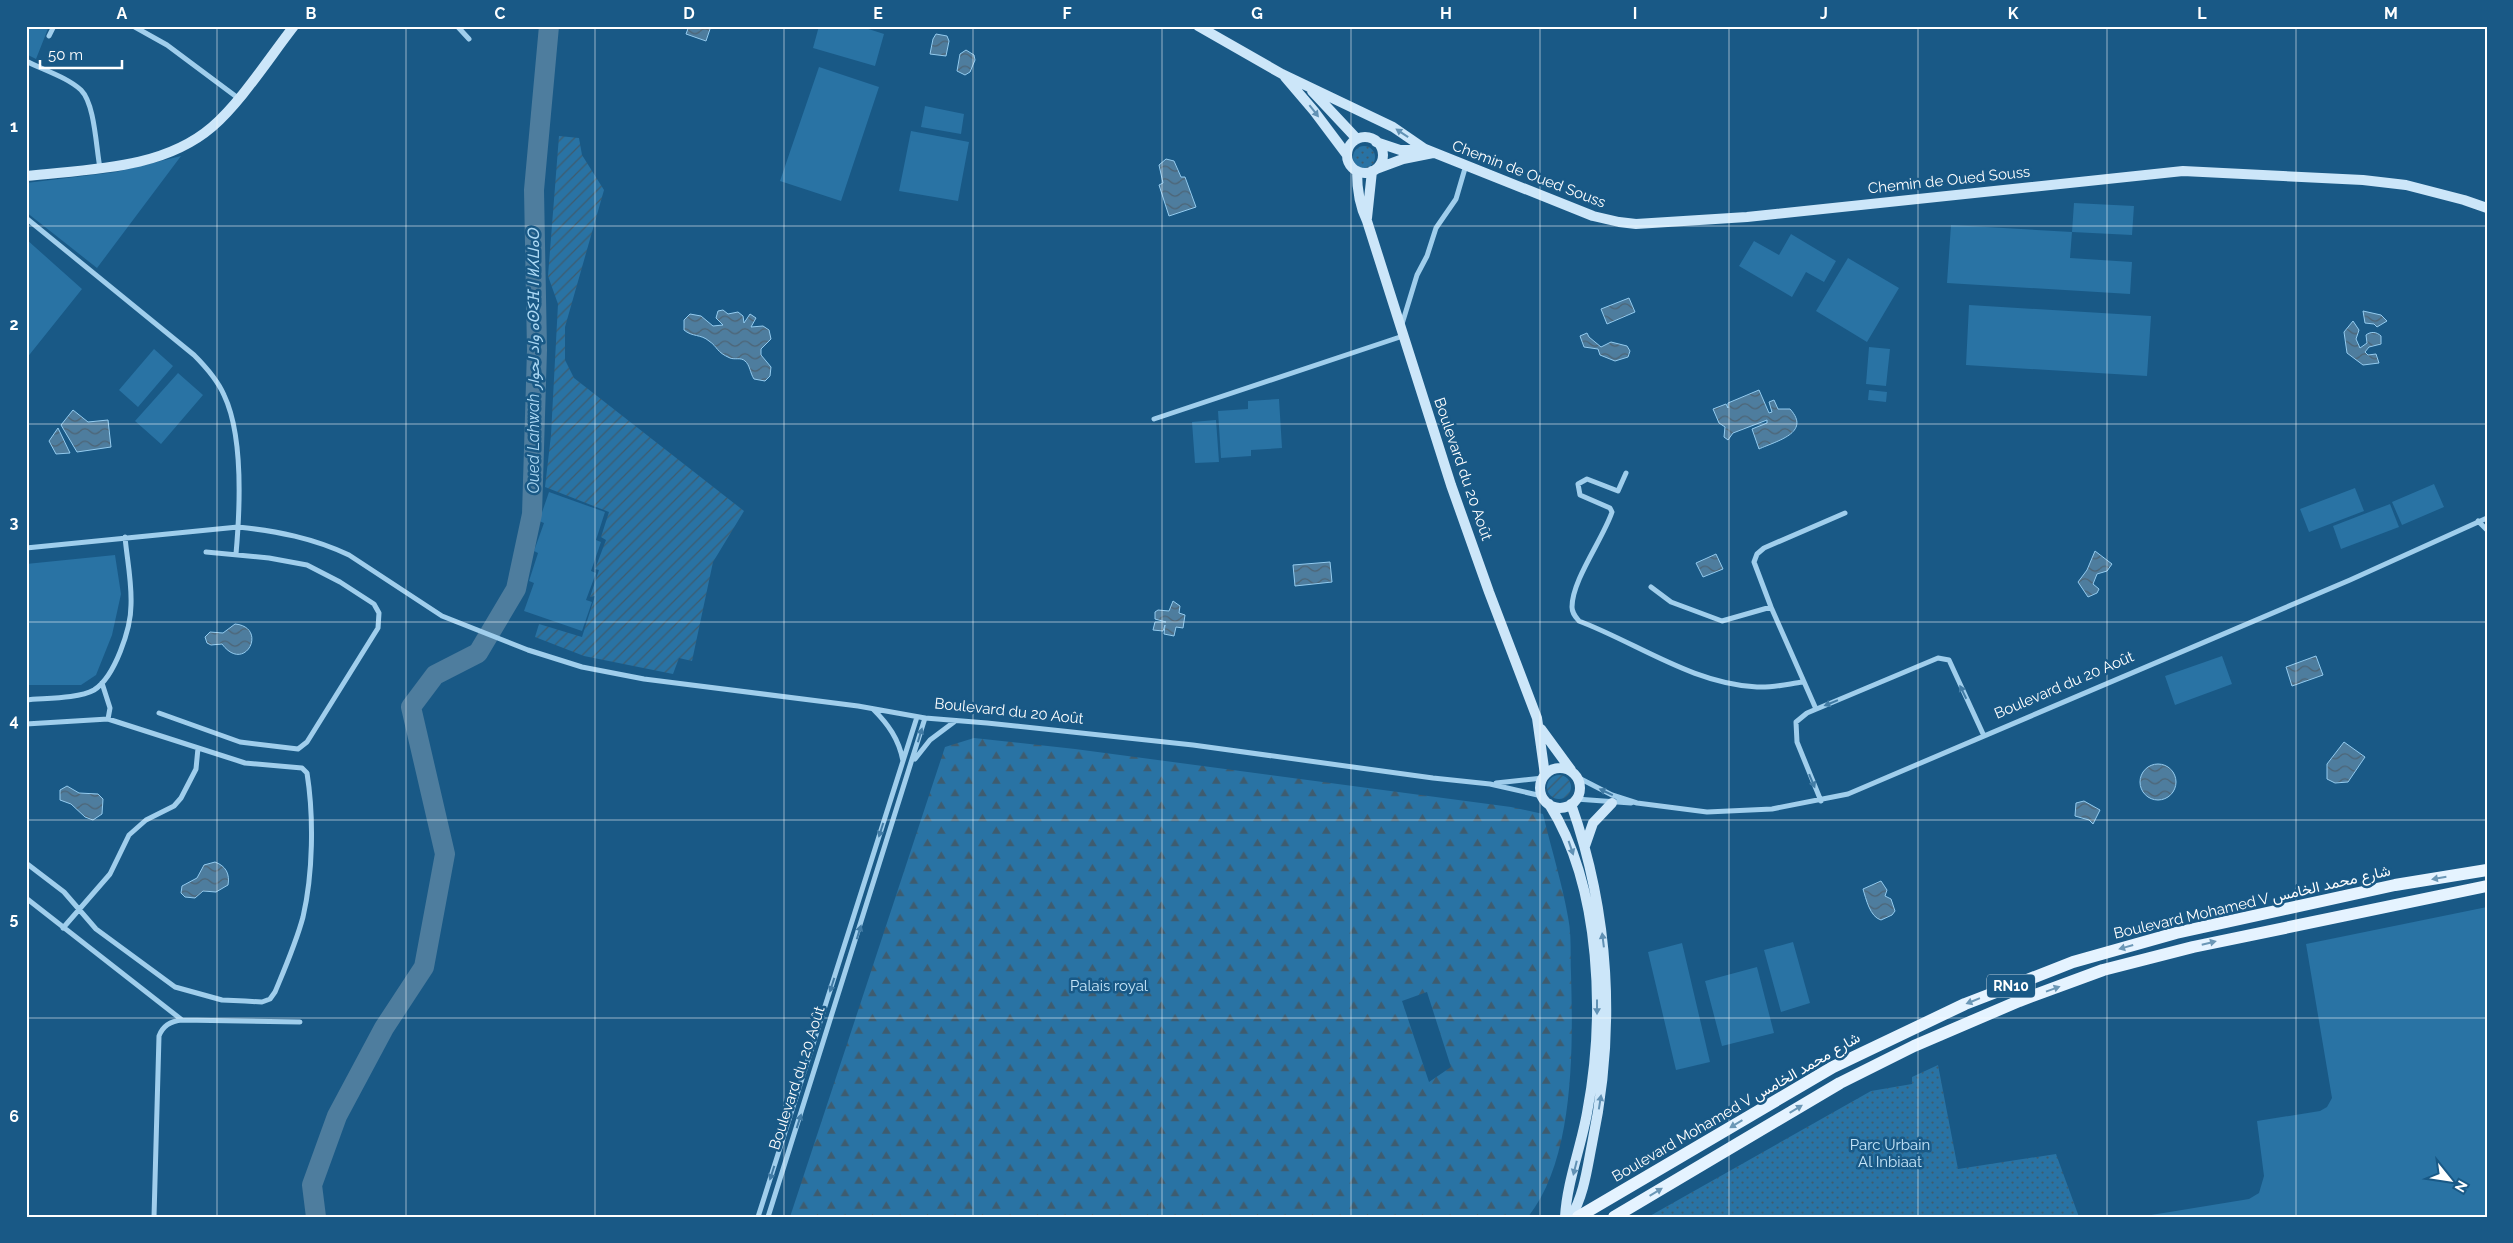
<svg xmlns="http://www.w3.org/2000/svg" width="2513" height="1243" viewBox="0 0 2513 1243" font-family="Raleway,Vazirmatn,'Noto Sans Tifinagh',sans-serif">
  <defs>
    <pattern id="forest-firs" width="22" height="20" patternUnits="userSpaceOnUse" patternTransform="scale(1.25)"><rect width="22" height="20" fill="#2973a4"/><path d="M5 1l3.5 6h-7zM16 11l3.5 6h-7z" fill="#3e5c6f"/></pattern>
    <pattern id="park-dots" width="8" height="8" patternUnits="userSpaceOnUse" patternTransform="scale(1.25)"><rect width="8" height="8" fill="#2973a4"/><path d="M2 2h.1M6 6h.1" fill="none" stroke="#3e5c6f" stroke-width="1.8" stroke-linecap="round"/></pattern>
    <pattern id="garden-furrows" width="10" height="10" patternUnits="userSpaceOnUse" patternTransform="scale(1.25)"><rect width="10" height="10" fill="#2973a4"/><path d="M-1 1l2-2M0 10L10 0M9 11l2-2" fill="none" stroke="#3e5c6f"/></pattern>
    <pattern id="water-waves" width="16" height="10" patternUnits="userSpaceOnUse" patternTransform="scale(1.25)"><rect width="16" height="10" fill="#4e7d9e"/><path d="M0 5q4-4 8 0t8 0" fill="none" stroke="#4d6475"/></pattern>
  </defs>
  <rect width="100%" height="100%" fill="#195986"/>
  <path fill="#2973a4" d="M 26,26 L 49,26 L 36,59 L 26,54 Z
    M 819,26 L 859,26 L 884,34 L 875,66 L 813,48 Z
    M 819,67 L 879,87 L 841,201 L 780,181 Z
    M 925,106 L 964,114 L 961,134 L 921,127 Z
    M 911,131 L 969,142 L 958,201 L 899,191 Z
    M 181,156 L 97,268 L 26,212 L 26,183 L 116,172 Z
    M 2074,203 L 2134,206 L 2132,235 L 2072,232 L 2070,258 L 2132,262 L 2130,294 L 1947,283 L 1951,225 L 2072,232 Z
    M 1791,234 L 1836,261 L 1824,282 L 1806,272 L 1792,297 L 1739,266 L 1754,241 L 1779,255 Z
    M 26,239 L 82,289 L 26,359 Z
    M 1848,258 L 1899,288 L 1867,342 L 1816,311 Z
    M 1969,305 L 2151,316 L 2147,376 L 1966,365 Z
    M 1869,347 L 1890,349 L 1886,386 L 1866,384 Z
    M 154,349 L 173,366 L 138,407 L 119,390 Z
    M 178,373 L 203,395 L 161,444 L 135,421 Z
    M 1869,390 L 1887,392 L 1886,402 L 1868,400 Z
    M 1279,399 L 1282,448 L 1251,450 L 1251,456 L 1221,458 L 1218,411 L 1248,409 L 1248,401 Z
    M 1216,420 L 1219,462 L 1195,463 L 1192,422 Z
    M 2434,484 L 2444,507 L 2402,525 L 2392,502 Z
    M 2355,488 L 2364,511 L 2309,532 L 2300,509 Z
    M 549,492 L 605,512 L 596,540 L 601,542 L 591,571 L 596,573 L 586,600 L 592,602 L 582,631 L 524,611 L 534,583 L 529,581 L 538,553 L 534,551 L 544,523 L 539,521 Z
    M 2390,504 L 2399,527 L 2341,549 L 2333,526 Z
    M 115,555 L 121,594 L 112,635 L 96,675 L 81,685 L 26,685 L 26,564 Z
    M 2222,656 L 2232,684 L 2175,705 L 2165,676 Z
    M 2487,907 L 2487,1217 L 2139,1217 L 2249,1199 L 2259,1193 L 2264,1176 L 2257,1121 L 2320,1111 L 2327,1107 L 2332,1098 L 2306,944 Z
    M 1793,942 L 1810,1003 L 1781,1012 L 1764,950 Z
    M 1682,943 L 1710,1062 L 1676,1070 L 1648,952 Z
    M 1757,967 L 1774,1033 L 1722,1046 L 1705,981 Z"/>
  <path fill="url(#forest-firs)" fill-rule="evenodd" d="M 974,738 L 1075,749 L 1511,807 L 1543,814 C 1551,848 1562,883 1568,917 C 1572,936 1570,956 1571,974 C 1573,1046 1575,1159 1528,1217 L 790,1217 L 945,747 ZM 1427,992 L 1451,1067 L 1429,1082 L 1402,1001 Z"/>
  <path fill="url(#park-dots)" d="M1353 157a11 11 0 1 1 22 0a11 11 0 1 1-22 0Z
    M 1938,1065 L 1958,1169 L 2056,1154 L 2079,1217 L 1648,1217 L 1871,1091 L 1912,1084 L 1912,1077 Z"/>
  <path fill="url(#garden-furrows)" d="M 559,136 L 579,138 L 582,155 L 604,190 L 565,327 L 565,360 L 574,378 L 744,511 L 713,562 L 692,661 L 679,658 L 673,674 L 584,656 L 535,637 L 539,624 L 582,637 L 595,596 L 590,597 L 599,570 L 595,569 L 606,540 L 601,537 L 609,512 L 545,487 L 551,435 L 558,304 L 548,276 Z
    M1547 787a12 12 0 1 1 24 0a12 12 0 1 1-24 0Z"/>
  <path fill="url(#water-waves)" stroke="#93cbef" d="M 689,26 L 711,26 L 706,41 L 686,34 Z
    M 936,34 L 947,36 L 949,41 L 946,56 L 930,54 L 933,39 Z
    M 966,50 L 974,55 L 975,60 L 970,72 L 965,75 L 957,71 L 960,54 Z
    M 1166,159 L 1174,161 L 1181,177 L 1185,177 L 1196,207 L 1169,216 L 1159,185 L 1163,183 L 1159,165 Z
    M 1629,298 L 1635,312 L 1607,324 L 1601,309 Z
    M 723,310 L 728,314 L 738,312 L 743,316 L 744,323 L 750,314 L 756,318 L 751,327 L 763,326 L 769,330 L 771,339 L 761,349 L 761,355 L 771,367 L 770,376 L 765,381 L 754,379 C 750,373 750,365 745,361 C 741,357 735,360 730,358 C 716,352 718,347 709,341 C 701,334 692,337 684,330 L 684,320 L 690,314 L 701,316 L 713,326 L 723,325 L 716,318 L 718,311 Z
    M 2363,311 L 2381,315 L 2387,321 L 2377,327 L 2374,324 L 2365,323 Z
    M 2353,321 L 2359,330 L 2356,339 L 2360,348 L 2367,343 L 2366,335 C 2371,331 2377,332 2381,336 L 2381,344 L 2369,347 L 2365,352 L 2368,355 L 2376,354 L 2379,363 L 2363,365 L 2347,353 L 2344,332 Z
    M 1587,333 L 1589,337 L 1601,347 L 1611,342 L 1627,346 L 1630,351 L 1628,357 L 1615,361 L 1600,355 L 1598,349 L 1584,347 L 1580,336 Z
    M 1759,390 L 1769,413 L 1772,412 L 1769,402 L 1774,400 L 1778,409 L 1790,409 C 1812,433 1776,441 1759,449 L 1752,429 L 1767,423 L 1767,420 L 1733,433 L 1728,440 L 1724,437 L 1725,427 L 1719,423 L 1713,409 L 1726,404 L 1728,408 L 1728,403 Z
    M 73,410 L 88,422 L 108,420 L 111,447 L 77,452 L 61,425 Z
    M 58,428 L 70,453 L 56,454 L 49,441 Z
    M 2095,551 L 2112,564 L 2107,571 L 2097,574 L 2093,584 L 2099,589 L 2097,593 L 2088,597 L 2078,582 L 2087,570 Z
    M 1716,554 L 1723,569 L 1703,577 L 1696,563 Z
    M 1330,562 L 1332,582 L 1295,586 L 1293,565 Z
    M 1173,601 L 1180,606 L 1179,613 L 1185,615 L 1183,628 L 1176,627 L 1174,636 L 1164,634 L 1165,625 L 1163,631 L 1153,630 L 1155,622 L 1166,622 L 1155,619 L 1155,612 L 1158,610 L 1169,611 Z
    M 235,624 C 269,627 245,675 222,644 L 211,645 L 207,643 L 205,637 L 210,632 L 223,633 Z
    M 2316,656 L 2323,675 L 2292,686 L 2286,667 Z
    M 2344,742 L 2365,757 L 2348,782 L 2335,783 L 2327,779 L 2327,764 Z
    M2140 782a18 18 0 1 1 36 0a18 18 0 1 1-36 0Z
    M 67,786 L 79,793 L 98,794 L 103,799 L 102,814 L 93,820 L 85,817 L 71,804 L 60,800 L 60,790 Z
    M 2084,801 L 2100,810 L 2093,824 L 2089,820 L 2075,816 L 2076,803 Z
    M 215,862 C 226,866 230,874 228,885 L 216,892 L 203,891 L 195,898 L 185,897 L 181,893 L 182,886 L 197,878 L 204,865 Z
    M 1881,881 L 1887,890 L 1885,896 L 1891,899 L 1895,911 L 1892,915 L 1881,920 C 1870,917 1866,899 1863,889 Z"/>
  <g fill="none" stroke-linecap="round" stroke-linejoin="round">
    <path stroke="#4e7d9e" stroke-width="20" d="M 316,1217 L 312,1185 L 337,1116 L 384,1028 L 424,967 L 445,854 L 411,707 L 435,675 L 478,653 L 516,589 L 532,514 L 537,350 L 534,190 L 549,26"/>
    <path stroke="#a0ceec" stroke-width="5" d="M 133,26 L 167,45 L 238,98
      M 457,26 L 469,39
      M 49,36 L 54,26
      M 26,61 C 43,70 67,77 81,90 C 95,104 96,148 100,168
      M 26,218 L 194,355 C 206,367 217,379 224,395 C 244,437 240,509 236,554
      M 1402,324 L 1417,275 L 1427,256 L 1436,228 L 1456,199 L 1466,165
      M 1154,419 L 1403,336
      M 1626,473 L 1618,491 L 1587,479 L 1578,484 L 1580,495 L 1610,508 L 1612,512 C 1603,539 1572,580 1572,607 C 1572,613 1575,616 1579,621 C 1637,643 1693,684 1757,687 C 1773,688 1788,684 1803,682
      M 2478,521 L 2487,530
      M 26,548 L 238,527 C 277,531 313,538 349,555 L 442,616 L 528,650 L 582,667 L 644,679 L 858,706 L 925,718 L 987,723 L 1193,745 L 1433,778 L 1490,784 L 1542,796
      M 1651,587 L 1671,602 L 1722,621 L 1771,607 L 1816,709
      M 1771,607 L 1754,562 L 1757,554 L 1764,548 L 1845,513
      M 102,683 L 110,708 L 108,719
      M 26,700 C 45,698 78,699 94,690 C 115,677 131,628 131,605 C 132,582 127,559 125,537
      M 873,709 C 888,724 899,739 903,761
      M 159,713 L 240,742 L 298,749 L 307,742 L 378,628 L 379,613 L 374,604 L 340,582 L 307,565 L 269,558 L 206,552
      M 26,724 L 108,719 L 245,763 L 302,768 L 307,773 C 314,817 313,874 303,917 C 296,943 285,968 275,992 L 270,999 L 262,1002 L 245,1001 L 222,1000 L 175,987 L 96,929 L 64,892 L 26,863
      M 915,759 L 930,740 L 954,722
      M 1577,777 L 1612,795 L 1637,803 L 1707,812 L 1772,809 L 1848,794 L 2350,580 L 2487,518
      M 1496,783 L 1543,778
      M 1576,799 L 1631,803
      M 1821,801 L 1797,742 L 1796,722 L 1807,713 L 1938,658 L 1949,660 L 1984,736
      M 26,898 L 182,1020
      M 63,928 L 110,874 L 129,835 L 146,820 L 174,806 L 181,798 L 196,769 L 198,748
      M 154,1217 L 159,1036 C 163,1025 171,1021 182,1020 L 300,1022
      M 758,1217 L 917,717
      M 768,1217 L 925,718"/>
    <path stroke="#cce6f9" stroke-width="10" d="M 1198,26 L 1282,74 L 1393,127 L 1425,149 L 1593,216 L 1619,222 L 1636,224 L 1747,217 L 2183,171 L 2363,180 L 2406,185 L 2464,200 L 2487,208
      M 1285,77 L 1314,111 L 1347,155
      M 1312,91 L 1357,139
      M1347 155a18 18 0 1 1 36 0a18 18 0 1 1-36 0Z
      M 1376,142 L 1400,150 L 1419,150
      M 1376,169 L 1403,159 L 1433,153
      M 1357,171 C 1357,190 1359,205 1367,221 L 1451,485 L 1489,592 L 1537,718 L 1545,775
      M 26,176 C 88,169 162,170 212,127 C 241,102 269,58 294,26
      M 1367,218 L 1372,171
      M 1541,729 L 1571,770
      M1540 788a20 20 0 1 1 40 0a20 20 0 1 1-40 0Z
      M 1549,804 C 1602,888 1605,1019 1587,1113 C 1581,1147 1567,1182 1565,1217
      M 1585,846 L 1593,823 L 1612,803
      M 1571,1217 C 1584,1195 1587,1169 1592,1144 C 1616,1030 1610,914 1571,804"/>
    <path stroke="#e5f3ff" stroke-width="12" d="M 1578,1217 L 1833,1067 L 1965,1004 L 2022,982 L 2073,962 L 2176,933 L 2395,885 L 2487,870
      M 1614,1217 L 1840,1083 L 1914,1046 L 2019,1001 L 2103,970 L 2193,947 L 2487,886"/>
  </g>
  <defs><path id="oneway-solid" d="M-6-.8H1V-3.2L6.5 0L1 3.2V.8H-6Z" transform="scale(1.25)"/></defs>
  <g fill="#6191b4">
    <use href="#oneway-solid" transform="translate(1314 111) rotate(52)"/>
    <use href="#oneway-solid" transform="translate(1402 133) rotate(-146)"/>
    <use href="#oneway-solid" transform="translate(1571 848) rotate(71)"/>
    <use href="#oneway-solid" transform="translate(1603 940) rotate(-97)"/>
    <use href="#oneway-solid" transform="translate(1597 1007) rotate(90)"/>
    <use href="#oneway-solid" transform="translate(1600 1102) rotate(-81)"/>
    <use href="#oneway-solid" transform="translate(1575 1168) rotate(104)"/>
  </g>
  <g fill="#427ca5">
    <use href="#oneway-solid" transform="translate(1963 692) rotate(-116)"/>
    <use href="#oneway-solid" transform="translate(1831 703) rotate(158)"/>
    <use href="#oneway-solid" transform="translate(920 735) rotate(-73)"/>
    <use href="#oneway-solid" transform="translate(1812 781) rotate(67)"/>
    <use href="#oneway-solid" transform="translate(1606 792) rotate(-155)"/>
    <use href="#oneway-solid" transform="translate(881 830) rotate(108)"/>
    <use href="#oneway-solid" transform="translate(859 932) rotate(-73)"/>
    <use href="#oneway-solid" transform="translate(832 985) rotate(108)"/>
    <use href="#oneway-solid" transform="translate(799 1121) rotate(-72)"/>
    <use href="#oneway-solid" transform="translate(772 1173) rotate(108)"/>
  </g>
  <g fill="#6b97b6">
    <use href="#oneway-solid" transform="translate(2439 878) rotate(170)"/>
    <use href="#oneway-solid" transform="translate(2209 943) rotate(-14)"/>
    <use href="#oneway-solid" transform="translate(2126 947) rotate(164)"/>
    <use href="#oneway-solid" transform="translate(2053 989) rotate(-20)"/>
    <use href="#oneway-solid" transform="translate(1973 1001) rotate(158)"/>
    <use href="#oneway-solid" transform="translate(1796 1109) rotate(-31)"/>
    <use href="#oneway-solid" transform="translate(1736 1124) rotate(149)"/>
    <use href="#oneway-solid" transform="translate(1656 1192) rotate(-31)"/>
  </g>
  <path fill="none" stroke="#fff" stroke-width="1" stroke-opacity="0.55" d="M 217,26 L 217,1217M 406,26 L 406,1217M 595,26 L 595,1217M 784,26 L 784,1217M 973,26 L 973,1217M 1162,26 L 1162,1217M 1351,26 L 1351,1217M 1540,26 L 1540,1217M 1729,26 L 1729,1217M 1918,26 L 1918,1217M 2107,26 L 2107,1217M 2296,26 L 2296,1217M 26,226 L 2487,226M 26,424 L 2487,424M 26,622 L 2487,622M 26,820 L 2487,820M 26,1018 L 2487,1018"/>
  <g text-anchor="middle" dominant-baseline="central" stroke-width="5" stroke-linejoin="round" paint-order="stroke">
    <rect fill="#195986" stroke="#bacddb" stroke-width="1" x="1987" y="974.5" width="48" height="23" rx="4"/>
    <g font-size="14" font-weight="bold" fill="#fff">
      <text x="2011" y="986">RN10</text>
    </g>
    <g font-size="15" fill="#fff" stroke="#195986">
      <text transform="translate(1529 174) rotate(21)">Chemin de Oued Souss</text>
      <text transform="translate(1949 180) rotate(-6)">Chemin de Oued Souss</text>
      <text transform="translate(1463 469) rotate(71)">Boulevard du 20 Août</text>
      <text transform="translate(2064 685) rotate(-23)">Boulevard du 20 Août</text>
      <text transform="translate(1009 711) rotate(6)">Boulevard du 20 Août</text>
      <text transform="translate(2252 902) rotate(-13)">Boulevard Mohamed V شارع محمد الخامس</text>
      <text transform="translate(797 1078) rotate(-72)">Boulevard du 20 Août</text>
      <text transform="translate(1736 1107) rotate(-30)">Boulevard Mohamed V شارع محمد الخامس</text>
    </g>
    <g font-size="15" fill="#c5e5f9" stroke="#195986">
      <text x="1109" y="986">Palais royal</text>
      <text x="1890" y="1145">Parc Urbain<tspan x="1890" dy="17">Al Inbiaat</tspan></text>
    </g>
    <g font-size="16" font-style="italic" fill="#abd8f4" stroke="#195986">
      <text transform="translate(533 361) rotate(-90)">Oued Lahwah واد لحوار ⴰⵙⵉⴼ ⵏ ⵍⵃⵡⴰⵔ</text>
    </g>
  </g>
  <rect width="2513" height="1243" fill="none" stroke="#195986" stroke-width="55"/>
  <g transform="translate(2450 1180) rotate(120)" stroke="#195986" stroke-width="4" paint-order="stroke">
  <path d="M0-4L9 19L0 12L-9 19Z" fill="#ffffff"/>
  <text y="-8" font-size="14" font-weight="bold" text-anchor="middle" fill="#ffffff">N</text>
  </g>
  <path d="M40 60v8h82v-8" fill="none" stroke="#ffffff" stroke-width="2.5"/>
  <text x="48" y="60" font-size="15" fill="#ffffff" stroke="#195986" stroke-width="4" paint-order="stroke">50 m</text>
  <rect x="28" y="28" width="2458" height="1188" fill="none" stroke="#fff" stroke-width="2"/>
  <g font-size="16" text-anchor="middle" font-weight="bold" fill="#fff">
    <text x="122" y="19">A</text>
    <text x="311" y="19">B</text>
    <text x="500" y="19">C</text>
    <text x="689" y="19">D</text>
    <text x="878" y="19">E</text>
    <text x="1067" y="19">F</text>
    <text x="1257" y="19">G</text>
    <text x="1446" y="19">H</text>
    <text x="1635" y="19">I</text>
    <text x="1824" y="19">J</text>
    <text x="2013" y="19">K</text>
    <text x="2202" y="19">L</text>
    <text x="2391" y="19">M</text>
    <text x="14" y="132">1</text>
    <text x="14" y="330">2</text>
    <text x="14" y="528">3</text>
    <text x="14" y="726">4</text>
    <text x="14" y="924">5</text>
    <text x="14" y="1122">6</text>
  </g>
</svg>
